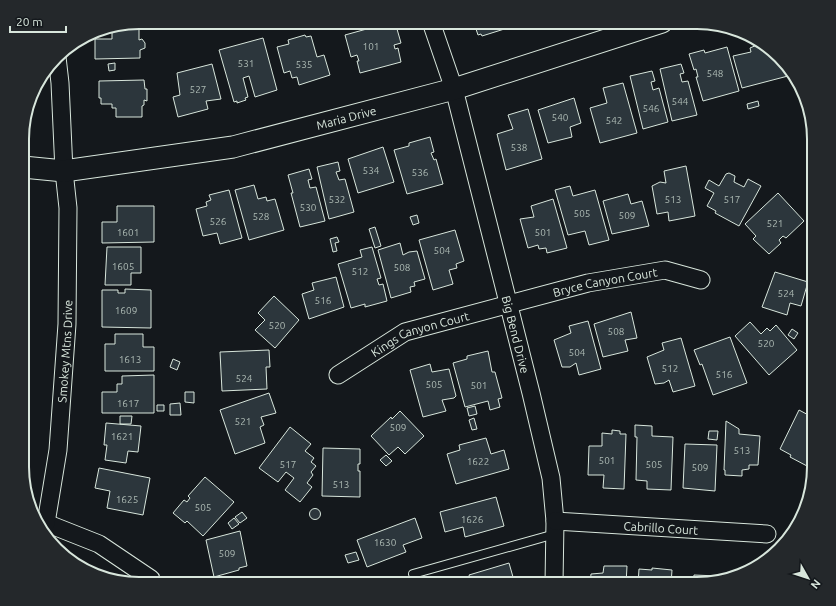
<svg xmlns="http://www.w3.org/2000/svg" width="836" height="606" viewBox="0 0 836 606" font-family="Ubuntu,sans-serif">
  <rect width="100%" height="100%" fill="#14181c"/>
  <path fill="#2c363c" stroke="#d8e6dc" d="M 139,22 L 139,40 L 142,39 L 145,43 L 145,48 L 140,50 L 140,58 L 95,59 L 95,39 L 112,39 L 112,26 Z
    M 392,22 L 395,22 L 401,43 L 394,45 L 395,49 L 398,48 L 401,62 L 360,73 L 357,61 L 359,61 L 357,55 L 351,57 L 345,35 Z
    M 476,22 L 513,22 L 514,26 L 482,36 L 481,34 L 478,35 L 475,26 L 477,25 Z
    M 305,35 L 306,37 L 311,36 L 317,57 L 324,55 L 330,75 L 299,85 L 297,77 L 292,78 L 290,71 L 284,73 L 277,47 L 289,44 L 288,40 Z
    M 263,38 L 277,90 L 255,97 L 249,76 L 243,78 L 248,97 L 245,98 L 246,100 L 237,103 L 237,101 L 234,102 L 219,50 Z
    M 756,39 L 769,46 L 786,67 L 788,76 L 742,88 L 733,56 L 751,52 L 750,48 L 757,45 Z
    M 727,47 L 739,91 L 703,101 L 696,77 L 698,77 L 696,69 L 694,70 L 689,54 L 704,50 L 705,53 Z
    M 115,63 L 115,70 L 109,71 L 108,64 Z
    M 212,64 L 221,99 L 206,101 L 208,109 L 178,117 L 173,97 L 180,95 L 177,73 Z
    M 681,64 L 684,73 L 680,74 L 682,82 L 688,81 L 697,115 L 672,121 L 660,69 Z
    M 652,71 L 655,81 L 651,82 L 653,90 L 659,88 L 668,122 L 643,129 L 630,76 Z
    M 795,79 L 797,86 L 793,86 L 791,80 Z
    M 144,80 L 145,89 L 147,89 L 147,101 L 144,100 L 144,105 L 142,106 L 142,117 L 116,117 L 116,108 L 112,108 L 112,104 L 101,104 L 101,98 L 99,98 L 99,81 Z
    M 623,83 L 637,133 L 600,143 L 590,108 L 607,103 L 603,88 Z
    M 574,98 L 581,123 L 570,127 L 572,137 L 548,143 L 538,110 Z
    M 758,101 L 759,106 L 748,109 L 747,104 Z
    M 528,109 L 542,159 L 506,170 L 497,134 L 513,129 L 508,115 Z
    M 430,137 L 434,152 L 431,153 L 434,160 L 436,159 L 443,184 L 407,194 L 394,150 L 409,146 L 409,143 Z
    M 383,147 L 394,182 L 358,193 L 348,159 Z
    M 338,162 L 340,171 L 336,172 L 339,180 L 345,179 L 354,212 L 329,219 L 317,167 Z
    M 686,166 L 695,216 L 669,221 L 668,212 L 657,214 L 652,186 L 660,182 L 666,183 L 664,171 Z
    M 309,169 L 312,179 L 308,180 L 310,188 L 316,187 L 325,221 L 300,227 L 291,193 L 293,193 L 288,175 Z
    M 729,173 L 735,176 L 734,182 L 744,187 L 748,179 L 761,186 L 739,226 L 715,213 L 716,211 L 707,206 L 714,193 L 705,188 L 709,180 L 719,186 L 726,174 Z
    M 254,185 L 258,199 L 266,197 L 267,201 L 275,199 L 284,230 L 249,240 L 235,190 Z
    M 570,186 L 573,196 L 595,190 L 609,240 L 589,245 L 585,231 L 568,235 L 555,190 Z
    M 229,190 L 242,238 L 220,244 L 217,233 L 203,236 L 196,209 L 207,206 L 206,202 L 211,200 L 209,195 Z
    M 778,193 L 804,221 L 786,238 L 783,236 L 779,240 L 781,243 L 769,254 L 753,239 L 756,236 L 745,224 Z
    M 628,194 L 631,204 L 642,201 L 649,226 L 612,234 L 603,201 Z
    M 553,199 L 567,248 L 547,253 L 546,248 L 539,249 L 538,245 L 528,248 L 520,219 L 534,217 L 531,206 Z
    M 23,205 L 25,205 L 25,227 L 23,227 Z
    M 117,206 L 154,206 L 154,242 L 102,243 L 102,222 L 117,222 Z
    M 417,215 L 419,223 L 413,225 L 410,217 Z
    M 375,227 L 381,246 L 375,248 L 369,229 Z
    M 455,230 L 464,261 L 456,264 L 457,268 L 449,270 L 453,284 L 433,290 L 419,240 Z
    M 337,237 L 339,242 L 335,243 L 337,251 L 333,252 L 330,239 Z
    M 400,243 L 403,255 L 409,252 L 417,251 L 425,279 L 414,282 L 415,286 L 410,287 L 411,292 L 391,298 L 378,250 Z
    M 23,247 L 25,247 L 25,265 L 27,265 L 27,285 L 23,285 Z
    M 107,247 L 141,247 L 141,273 L 131,273 L 131,285 L 105,285 Z
    M 372,247 L 381,278 L 377,279 L 379,285 L 383,284 L 387,301 L 365,307 L 365,304 L 351,308 L 338,264 L 362,257 L 360,250 Z
    M 775,272 L 808,282 L 801,306 L 790,303 L 787,315 L 762,307 Z
    M 336,277 L 344,307 L 309,319 L 302,294 L 314,290 L 312,283 Z
    M 125,289 L 151,290 L 151,328 L 102,327 L 102,290 L 118,290 L 118,293 L 125,293 Z
    M 274,296 L 299,320 L 275,348 L 255,330 L 265,320 L 258,313 Z
    M 23,307 L 29,307 L 29,328 L 23,328 Z
    M 631,312 L 637,338 L 625,340 L 628,351 L 603,357 L 594,324 Z
    M 588,321 L 601,369 L 579,375 L 576,363 L 570,367 L 562,367 L 554,340 L 571,333 L 569,326 Z
    M 750,322 L 761,334 L 767,328 L 770,331 L 776,325 L 797,350 L 769,375 L 735,336 Z
    M 792,329 L 798,333 L 794,339 L 788,335 Z
    M 23,333 L 25,333 L 25,355 L 23,355 Z
    M 115,334 L 143,334 L 143,347 L 154,347 L 154,371 L 105,371 L 105,344 L 115,344 Z
    M 730,337 L 747,383 L 713,395 L 702,364 L 700,365 L 694,350 Z
    M 681,338 L 695,386 L 673,392 L 669,380 L 664,383 L 655,384 L 647,357 L 664,350 L 662,343 Z
    M 269,350 L 270,367 L 266,367 L 267,389 L 222,391 L 220,352 Z
    M 488,351 L 492,372 L 495,372 L 502,398 L 498,399 L 500,407 L 490,410 L 488,401 L 465,407 L 453,363 L 467,359 L 467,356 Z
    M 23,357 L 27,357 L 27,370 L 23,370 Z
    M 173,359 L 180,362 L 177,370 L 170,367 Z
    M 430,364 L 432,372 L 449,369 L 456,396 L 454,398 L 442,400 L 446,411 L 423,417 L 410,370 Z
    M 23,375 L 29,375 L 28,397 L 25,398 L 25,413 L 23,413 Z
    M 154,375 L 154,413 L 102,413 L 102,392 L 117,392 L 117,384 L 122,384 L 122,376 Z
    M 185,392 L 194,392 L 194,403 L 185,402 Z
    M 269,393 L 276,413 L 261,417 L 264,425 L 260,427 L 265,443 L 235,454 L 220,410 Z
    M 180,403 L 181,415 L 170,415 L 170,404 Z
    M 157,405 L 164,405 L 164,411 L 157,411 Z
    M 475,406 L 477,414 L 469,416 L 467,408 Z
    M 799,410 L 814,418 L 814,454 L 807,466 L 790,457 L 791,455 L 780,449 Z
    M 400,411 L 424,436 L 405,454 L 398,447 L 389,455 L 371,436 L 391,417 L 392,419 Z
    M 120,416 L 132,416 L 131,424 L 120,424 Z
    M 474,418 L 477,429 L 472,430 L 469,420 Z
    M 726,421 L 739,429 L 739,434 L 760,436 L 758,465 L 749,465 L 749,469 L 742,470 L 742,476 L 725,475 L 725,470 L 724,470 Z
    M 106,423 L 141,426 L 138,452 L 128,451 L 126,463 L 105,460 L 107,445 L 104,445 Z
    M 635,425 L 652,426 L 652,436 L 673,437 L 671,490 L 647,489 L 647,481 L 636,480 L 637,437 L 635,437 Z
    M 290,427 L 311,444 L 305,451 L 314,458 L 311,462 L 316,466 L 311,472 L 313,475 L 307,483 L 312,487 L 300,502 L 285,490 L 294,478 L 286,472 L 278,482 L 259,468 Z
    M 612,430 L 620,431 L 620,434 L 626,434 L 624,489 L 603,488 L 604,475 L 588,475 L 589,446 L 602,446 L 602,433 L 612,434 Z
    M 709,431 L 718,431 L 717,440 L 708,439 Z
    M 486,438 L 491,454 L 504,450 L 509,469 L 456,484 L 447,454 L 460,450 L 459,445 Z
    M 23,440 L 23,445 L 28,446 L 24,467 L 23,467 Z
    M 685,444 L 717,445 L 715,491 L 683,488 Z
    M 323,448 L 360,449 L 360,464 L 358,464 L 358,471 L 360,471 L 360,497 L 322,496 Z
    M 386,455 L 392,461 L 386,466 L 380,460 Z
    M 99,468 L 150,478 L 143,515 L 107,508 L 110,491 L 95,488 Z
    M 205,477 L 234,502 L 203,536 L 187,521 L 185,523 L 173,513 L 184,500 L 187,502 L 190,498 L 188,496 Z
    M 496,497 L 504,526 L 465,537 L 463,527 L 445,532 L 440,512 Z
    M309.5 514a5.5 5.5 0 1 1 11 0a5.5 5.5 0 1 1-11 0Z
    M 242,512 L 247,518 L 240,523 L 235,517 Z
    M 234,518 L 239,524 L 232,529 L 228,523 Z
    M 415,518 L 422,538 L 403,545 L 406,552 L 367,567 L 357,540 Z
    M 240,531 L 247,566 L 239,568 L 239,570 L 214,577 L 206,540 Z
    M 356,552 L 359,560 L 348,563 L 345,555 Z
    M 509,563 L 515,584 L 463,584 L 471,582 L 469,575 Z
    M 604,566 L 627,566 L 626,584 L 590,584 L 591,574 L 603,573 Z
    M 652,568 L 672,570 L 671,584 L 638,584 L 639,569 L 652,570 Z
    M 694,575 L 718,576 L 718,579 L 698,584 L 682,584 L 693,583 Z
    M 216,580 L 230,584 L 215,584 Z"/>
  <g fill="none" stroke-linecap="round" stroke-linejoin="round">
    <defs>
      <path id="service" d="M 413,574 L 555,534"/>
      <g id="minor">
        <path id="s1" d="M 431,22 L 454,89 L 531,393 L 551,478 L 555,521 L 554,584"/>
        <path id="s2" d="M 338,375 L 405,332 L 588,283 L 665,270 L 701,280"/>
        <path id="s3" d="M 555,521 L 767,534"/>
        <path d="M 46,523 L 99,544 L 151,579"/>
        <path id="s4" d="M 42,530 L 46,523 L 58,450 L 67,324 L 68,208 L 64,171 L 60,83 L 57,57"/>
      </g>
      <g id="tertiary">
        <path id="s5" d="M 23,167 L 64,171 L 233,147 L 454,89 L 662,22"/>
      </g>
    </defs>
    <use href="#service" stroke="#d8e6dc" stroke-width="10"/>
    <use href="#minor" stroke="#d8e6dc" stroke-width="19"/>
    <use href="#tertiary" stroke="#d8e6dc" stroke-width="23"/>
    <use href="#service" stroke="#14181c" stroke-width="8"/>
    <use href="#minor" stroke="#14181c" stroke-width="17"/>
    <use href="#tertiary" stroke="#14181c" stroke-width="21"/>
  </g>
  <g text-anchor="middle" dominant-baseline="central" stroke-width="3" stroke-linejoin="round" paint-order="stroke">
    <g font-size="10" fill="#adbab4">
      <text x="371" y="46">101</text>
      <text x="246" y="63">531</text>
      <text x="304" y="64">535</text>
      <text x="715" y="73">548</text>
      <text x="198" y="89">527</text>
      <text x="680" y="101">544</text>
      <text x="651" y="108">546</text>
      <text x="560" y="117">540</text>
      <text x="614" y="120">542</text>
      <text x="519" y="147">538</text>
      <text x="371" y="170">534</text>
      <text x="420" y="172">536</text>
      <text x="337" y="199">532</text>
      <text x="673" y="199">513</text>
      <text x="732" y="199">517</text>
      <text x="308" y="207">530</text>
      <text x="582" y="213">505</text>
      <text x="627" y="215">509</text>
      <text x="261" y="216">528</text>
      <text x="218" y="221">526</text>
      <text x="775" y="223">521</text>
      <text x="128" y="232">1601</text>
      <text x="543" y="232">501</text>
      <text x="442" y="250">504</text>
      <text x="123" y="266">1605</text>
      <text x="402" y="267">508</text>
      <text x="360" y="271">512</text>
      <text x="786" y="293">524</text>
      <text x="323" y="300">516</text>
      <text x="126" y="310">1609</text>
      <text x="277" y="325">520</text>
      <text x="616" y="331">508</text>
      <text x="766" y="343">520</text>
      <text x="577" y="352">504</text>
      <text x="130" y="359">1613</text>
      <text x="670" y="368">512</text>
      <text x="724" y="374">516</text>
      <text x="244" y="378">524</text>
      <text x="434" y="384">505</text>
      <text x="479" y="385">501</text>
      <text x="128" y="403">1617</text>
      <text x="243" y="421">521</text>
      <text x="398" y="427">509</text>
      <text x="122" y="436">1621</text>
      <text x="742" y="450">513</text>
      <text x="607" y="460">501</text>
      <text x="478" y="461">1622</text>
      <text x="288" y="464">517</text>
      <text x="654" y="464">505</text>
      <text x="700" y="467">509</text>
      <text x="341" y="484">513</text>
      <text x="127" y="499">1625</text>
      <text x="203" y="507">505</text>
      <text x="472" y="519">1626</text>
      <text x="385" y="542">1630</text>
      <text x="227" y="553">509</text>
    </g>
    <g font-size="12" fill="#d8e6dc" stroke="#14181c">
      <text stroke="none"><textPath href="#s5" startOffset="329">Maria Drive</textPath></text>
      <text stroke="none"><textPath href="#s2" startOffset="286">Bryce Canyon Court</textPath></text>
      <text stroke="none"><textPath href="#s2" startOffset="93">Kings Canyon Court</textPath></text>
      <text stroke="none"><textPath href="#s1" startOffset="324">Big Bend Drive</textPath></text>
      <text stroke="none"><textPath href="#s4" startOffset="181">Smokey Mtns Drive</textPath></text>
      <text stroke="none"><textPath href="#s3" startOffset="106">Cabrillo Court</textPath></text>
    </g>
  </g>
  <path d="M0 0H836V606H0ZM139 29H697A110 110 0 0 1 807 139V467A110 110 0 0 1 697 577H139A110 110 0 0 1 29 467V139A110 110 0 0 1 139 29Z" fill="#24282b" fill-rule="evenodd"/>
  <path fill="none" stroke="#d8e6dc" stroke-width="2" d="M139 29H697A110 110 0 0 1 807 139V467A110 110 0 0 1 697 577H139A110 110 0 0 1 29 467V139A110 110 0 0 1 139 29Z"/>
  <g transform="translate(808 578) rotate(129)" stroke="#14181c" stroke-width="3" paint-order="stroke">
  <path d="M0-3L7 15L0 10L-7 15Z" fill="#d8e6dc"/>
  <text y="-6" font-size="11" font-weight="bold" text-anchor="middle" fill="#d8e6dc">N</text>
  </g>
  <path d="M10 26v6h56v-6" fill="none" stroke="#d8e6dc" stroke-width="2"/>
  <text x="16" y="26" font-size="12" fill="#d8e6dc" stroke="#14181c" stroke-width="3" paint-order="stroke">20 m</text>
</svg>
